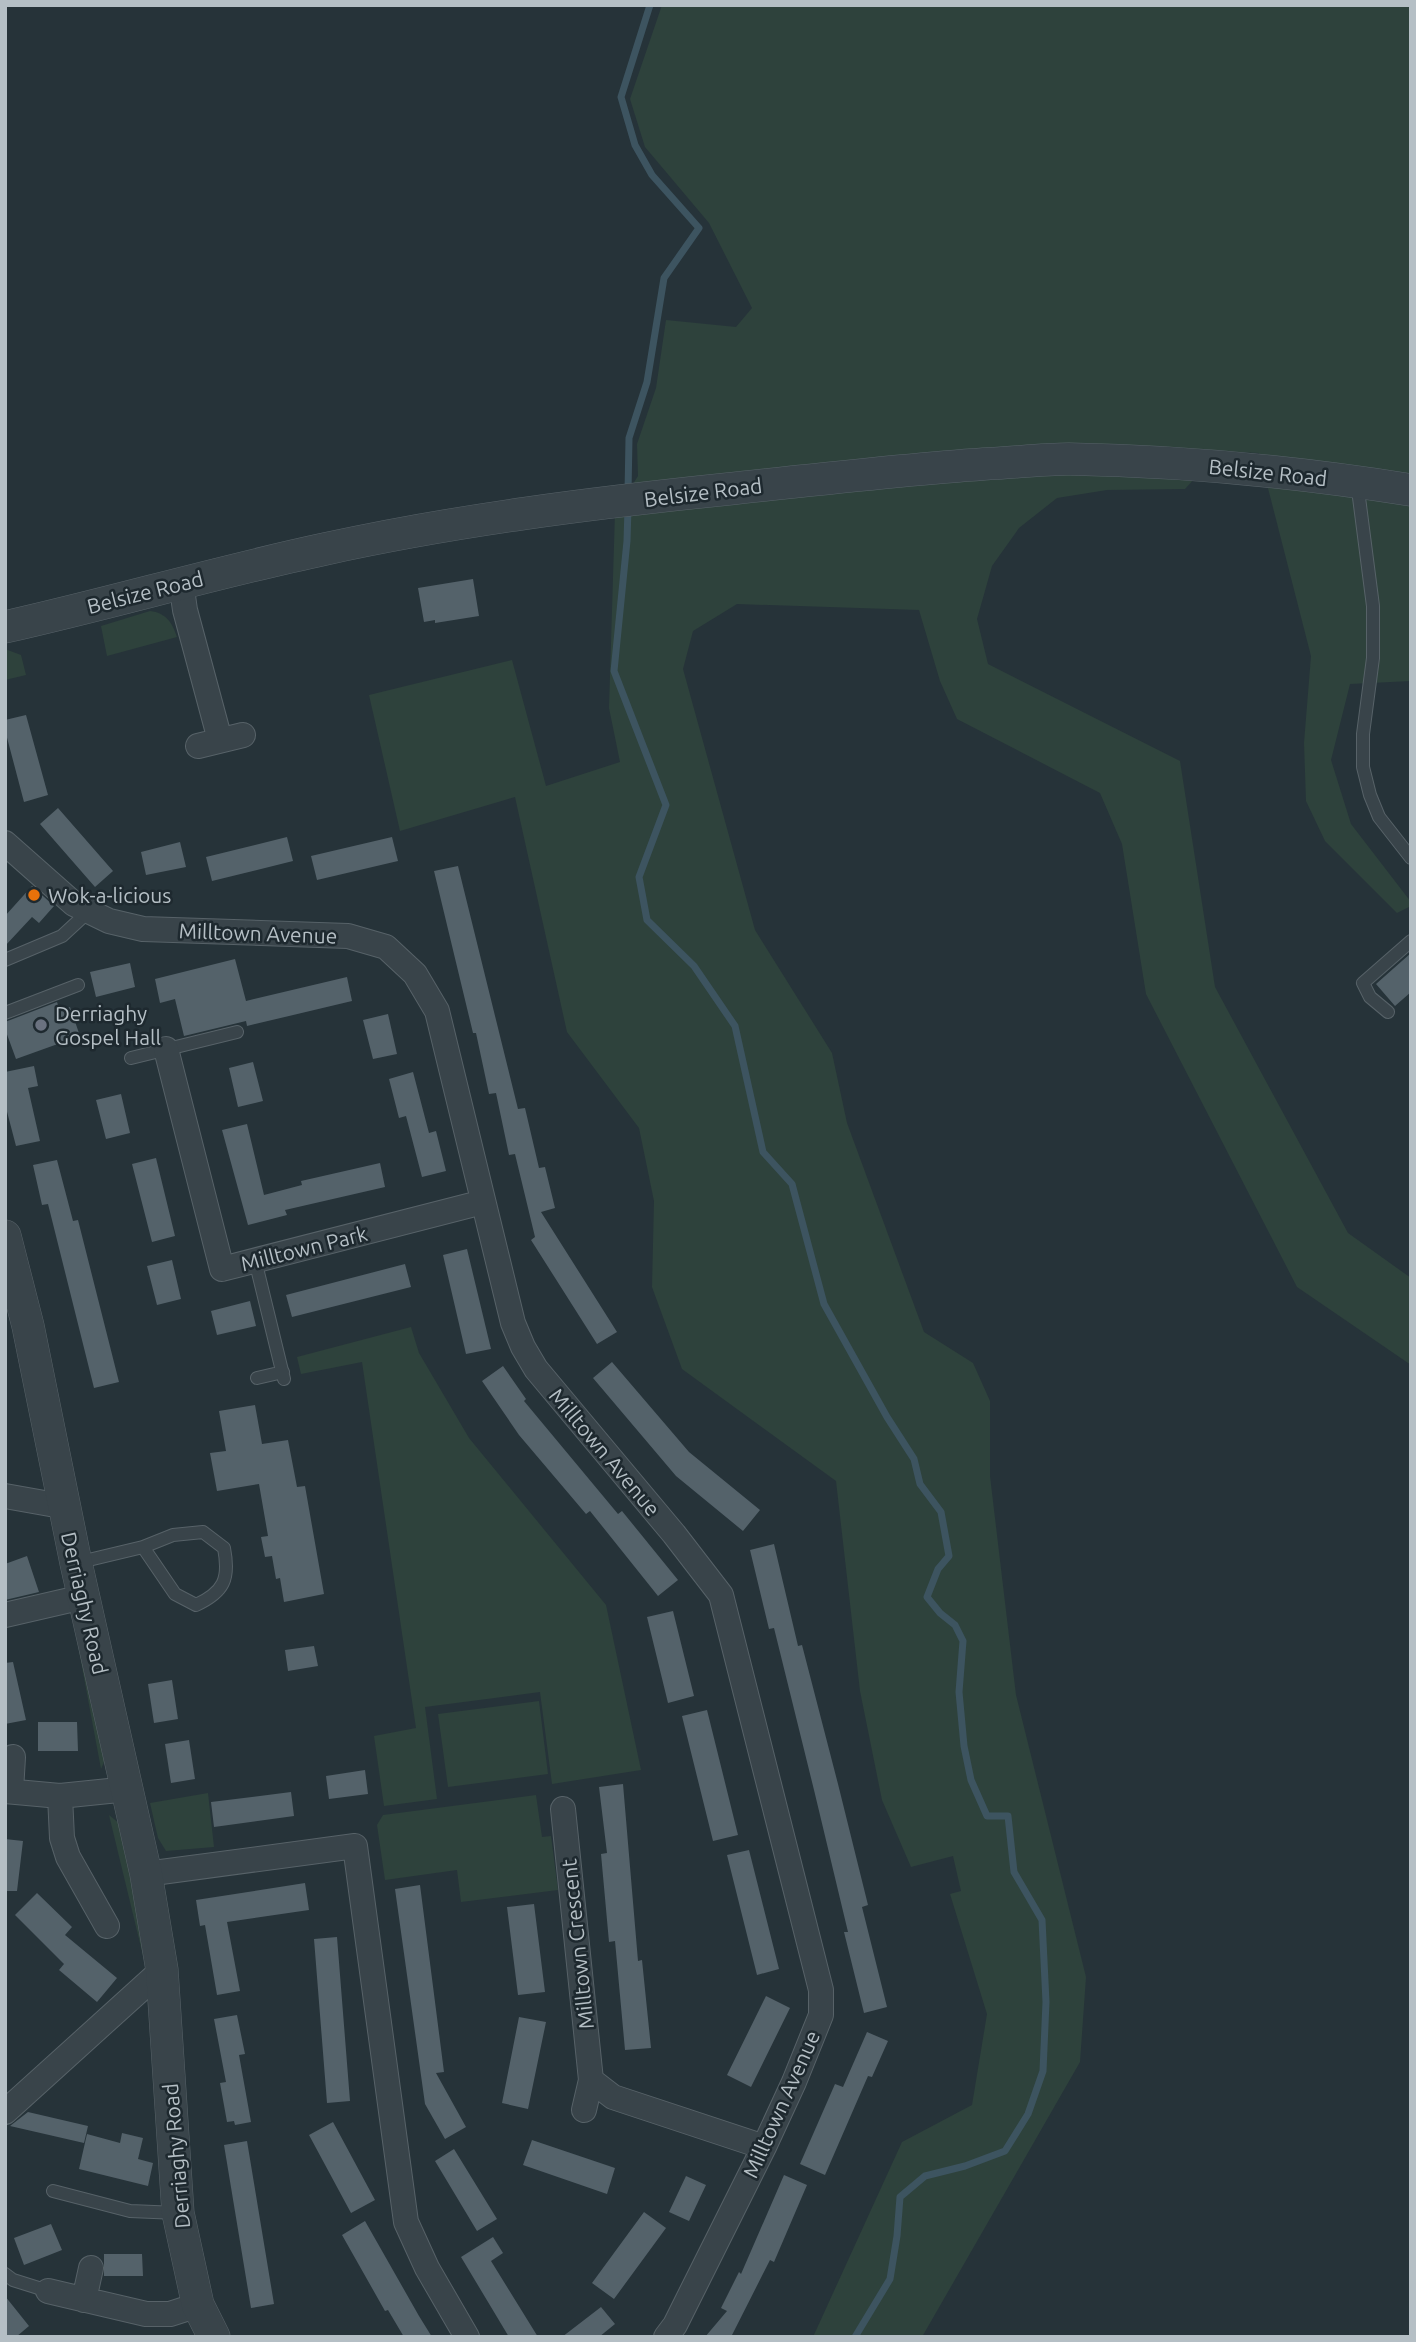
<svg xmlns="http://www.w3.org/2000/svg" width="1416" height="2342" viewBox="0 0 1416 2342" font-family="Ubuntu,sans-serif">
  <rect width="100%" height="100%" fill="#263339"/>
  <path fill="#2e423c" d="M 662,5 L 1411,5 L 1411,681 L 1350,684 L 1331,760 L 1351,824 L 1411,902 L 1411,906 L 1397,913 L 1325,841 L 1306,801 L 1304,743 L 1311,656 L 1259,453 L 1220,451 L 1185,489 L 1107,490 L 1057,498 L 1019,528 L 992,566 L 977,619 L 988,664 L 1180,761 L 1215,987 L 1348,1233 L 1411,1278 L 1411,1365 L 1297,1287 L 1146,994 L 1122,844 L 1100,793 L 957,719 L 940,681 L 919,610 L 737,604 L 693,631 L 683,669 L 755,930 L 832,1053 L 847,1123 L 924,1332 L 973,1363 L 990,1401 L 990,1476 L 1016,1695 L 1086,1977 L 1080,2062 L 922,2337 L 813,2337 L 902,2142 L 972,2105 L 987,2014 L 950,1894 L 961,1891 L 953,1856 L 911,1867 L 882,1800 L 860,1691 L 836,1481 L 682,1369 L 652,1287 L 654,1201 L 639,1128 L 567,1032 L 515,797 L 400,831 L 369,695 L 512,660 L 546,786 L 620,762 L 609,708 L 615,512 L 638,476 L 637,444 L 656,388 L 666,320 L 736,327 L 752,308 L 709,223 L 645,147 L 630,99 Z
    M 150,611 C 166,613 172,622 177,637 L 107,656 L 101,626 Z
    M 5,649 L 21,655 L 26,675 L 5,680 Z
    M 411,1327 L 419,1353 L 469,1438 L 606,1605 L 641,1770 L 552,1784 L 540,1692 L 425,1707 L 437,1799 L 384,1806 L 374,1736 L 416,1728 L 362,1362 L 301,1374 L 297,1357 Z
    M 74,1624 L 105,1760 L 101,1769 Z
    M 539,1701 L 548,1774 L 448,1787 L 438,1714 Z
    M 208,1793 L 214,1847 L 166,1851 L 158,1838 L 150,1803 Z
    M 536,1795 L 542,1837 L 551,1836 L 558,1890 L 461,1902 L 457,1870 L 385,1880 L 377,1825 L 383,1815 Z
    M 109,1815 L 120,1824 L 129,1854 L 145,1964 Z"/>
  <g fill="none" stroke-linecap="round" stroke-linejoin="round">
    <path stroke="#3d5460" stroke-width="7" d="M 628,493 L 629,438 L 647,382 L 664,278 L 699,228 L 652,175 L 635,145 L 621,97 L 650,5
      M 628,508 L 627,541 L 614,671 L 666,805 L 639,877 L 647,920 L 694,966 L 735,1026 L 763,1152 L 792,1184 L 824,1304 L 887,1417 L 914,1459 L 920,1484 L 941,1512 L 949,1556 L 938,1569 L 927,1597 L 940,1613 L 955,1625 L 963,1641 L 959,1692 L 964,1746 L 971,1780 L 987,1816 L 1008,1816 L 1014,1872 L 1042,1920 L 1046,2002 L 1043,2071 L 1028,2114 L 1005,2151 L 965,2166 L 925,2176 L 900,2197 L 897,2236 L 890,2279 L 855,2337"/>
  </g>
  <path fill="#54626a" d="M 473,579 L 479,616 L 435,623 L 435,620 L 424,622 L 418,588 Z
    M 26,715 L 48,795 L 24,802 L 5,730 L 5,720 Z
    M 58,808 L 113,871 L 95,887 L 40,824 Z
    M 287,837 L 293,861 L 212,881 L 206,857 Z
    M 392,837 L 398,861 L 317,880 L 311,856 Z
    M 180,842 L 186,867 L 146,875 L 141,852 Z
    M 458,866 L 518,1109 L 525,1108 L 539,1168 L 545,1167 L 555,1208 L 541,1212 L 617,1332 L 597,1344 L 531,1240 L 535,1237 L 515,1154 L 509,1155 L 496,1093 L 489,1094 L 476,1033 L 473,1033 L 434,871 Z
    M 32,886 L 54,906 L 39,923 L 32,917 L 5,946 L 5,916 Z
    M 1411,953 L 1411,992 L 1395,1006 L 1376,984 Z
    M 235,959 L 246,1001 L 347,977 L 352,1001 L 247,1026 L 246,1021 L 184,1036 L 175,999 L 160,1003 L 155,979 Z
    M 130,963 L 135,987 L 96,997 L 90,972 Z
    M 57,1002 L 60,1011 L 70,1007 L 80,1036 L 16,1059 L 5,1029 L 5,1022 Z
    M 388,1014 L 397,1054 L 373,1059 L 363,1020 Z
    M 253,1062 L 263,1101 L 238,1107 L 229,1068 Z
    M 34,1066 L 38,1086 L 28,1088 L 40,1141 L 16,1146 L 5,1104 L 5,1072 Z
    M 413,1072 L 429,1133 L 436,1131 L 446,1171 L 422,1177 L 406,1116 L 399,1118 L 389,1079 Z
    M 121,1094 L 130,1133 L 106,1139 L 96,1100 Z
    M 247,1124 L 264,1195 L 302,1185 L 301,1181 L 380,1163 L 385,1187 L 285,1210 L 287,1215 L 248,1225 L 222,1130 Z
    M 156,1158 L 175,1236 L 152,1242 L 132,1164 Z
    M 57,1160 L 73,1221 L 78,1220 L 119,1382 L 94,1388 L 48,1204 L 42,1205 L 33,1165 Z
    M 467,1249 L 491,1349 L 466,1354 L 443,1255 Z
    M 172,1260 L 181,1299 L 157,1305 L 147,1266 Z
    M 405,1264 L 411,1287 L 292,1317 L 286,1295 Z
    M 250,1301 L 256,1326 L 217,1335 L 211,1311 Z
    M 612,1362 L 689,1452 L 760,1510 L 743,1531 L 676,1476 L 593,1378 Z
    M 503,1366 L 526,1399 L 524,1401 L 618,1514 L 622,1511 L 678,1580 L 658,1596 L 590,1511 L 586,1514 L 519,1435 L 482,1381 Z
    M 255,1405 L 262,1444 L 288,1440 L 297,1487 L 305,1486 L 324,1594 L 284,1602 L 280,1578 L 276,1579 L 272,1556 L 265,1557 L 261,1537 L 268,1536 L 259,1484 L 217,1491 L 210,1453 L 226,1451 L 219,1411 Z
    M 774,1544 L 798,1646 L 802,1645 L 838,1784 L 868,1905 L 862,1907 L 887,2007 L 864,2013 L 844,1932 L 848,1932 L 814,1790 L 774,1628 L 769,1629 L 750,1550 Z
    M 27,1556 L 39,1592 L 5,1600 L 5,1564 Z
    M 673,1611 L 694,1696 L 668,1703 L 647,1617 Z
    M 314,1646 L 318,1666 L 288,1671 L 285,1650 Z
    M 13,1662 L 26,1720 L 5,1724 L 5,1663 Z
    M 172,1680 L 178,1719 L 154,1723 L 148,1684 Z
    M 707,1710 L 738,1835 L 713,1841 L 682,1716 Z
    M 38,1722 L 77,1722 L 78,1751 L 38,1751 Z
    M 189,1740 L 195,1779 L 171,1783 L 165,1744 Z
    M 365,1770 L 368,1794 L 329,1799 L 326,1776 Z
    M 623,1784 L 638,1961 L 642,1960 L 651,2048 L 625,2050 L 615,1941 L 609,1942 L 601,1854 L 607,1853 L 599,1787 Z
    M 291,1792 L 294,1816 L 214,1827 L 211,1802 Z
    M 5,1839 L 23,1841 L 17,1891 L 5,1891 Z
    M 749,1850 L 779,1969 L 757,1975 L 727,1855 Z
    M 305,1883 L 309,1910 L 227,1922 L 240,1991 L 217,1995 L 205,1925 L 200,1926 L 196,1900 Z
    M 420,1885 L 444,2072 L 436,2073 L 466,2127 L 445,2139 L 425,2104 L 395,1889 Z
    M 37,1893 L 72,1927 L 65,1935 L 117,1978 L 97,2002 L 59,1970 L 64,1964 L 15,1915 Z
    M 534,1904 L 545,1992 L 518,1995 L 507,1907 Z
    M 337,1937 L 350,2101 L 327,2103 L 314,1939 Z
    M 766,1996 L 790,2008 L 751,2087 L 727,2075 Z
    M 237,2015 L 245,2054 L 239,2055 L 251,2122 L 235,2125 L 234,2121 L 227,2122 L 220,2083 L 226,2082 L 214,2019 Z
    M 519,2017 L 546,2022 L 528,2109 L 502,2103 Z
    M 867,2032 L 888,2041 L 872,2077 L 868,2076 L 825,2175 L 800,2164 L 835,2084 L 843,2087 Z
    M 28,2112 L 88,2126 L 84,2143 L 10,2126 Z
    M 333,2122 L 375,2200 L 351,2213 L 309,2135 Z
    M 122,2133 L 143,2138 L 138,2159 L 153,2163 L 148,2186 L 79,2169 L 87,2134 L 120,2143 Z
    M 532,2140 L 615,2168 L 607,2194 L 523,2165 Z
    M 247,2141 L 274,2304 L 251,2308 L 224,2145 Z
    M 454,2149 L 497,2219 L 477,2231 L 435,2161 Z
    M 784,2175 L 807,2185 L 774,2262 L 770,2260 L 731,2337 L 705,2337 L 727,2311 L 721,2308 L 739,2272 L 741,2274 Z
    M 686,2176 L 706,2185 L 689,2221 L 669,2212 Z
    M 644,2212 L 666,2228 L 614,2299 L 592,2283 Z
    M 365,2221 L 419,2316 L 432,2337 L 404,2337 L 388,2310 L 385,2311 L 342,2235 Z
    M 51,2224 L 62,2250 L 24,2265 L 14,2238 Z
    M 493,2237 L 503,2253 L 491,2261 L 538,2337 L 509,2337 L 461,2257 Z
    M 104,2254 L 142,2254 L 143,2276 L 104,2276 Z
    M 5,2296 L 29,2326 L 16,2337 L 5,2337 Z
    M 601,2307 L 615,2324 L 599,2337 L 562,2337 Z"/>
  <g fill="none" stroke-linecap="round" stroke-linejoin="round">
    <defs>
      <path id="service" d="M 1357,482 L 1373,606 L 1373,658 L 1363,734 L 1363,767 L 1370,795 L 1379,817 L 1411,858
        M 5,960 L 62,936 L 88,912
        M 1388,1012 L 1370,997 L 1363,983 L 1411,941
        M 5,1013 L 78,985
        M 131,1058 L 237,1032
        M 255,1260 L 284,1379
        M 257,1378 L 283,1372
        M 76,1563 L 143,1547 L 173,1535 L 203,1532 L 224,1548 C 230,1579 224,1592 196,1605 L 175,1594 L 143,1547
        M 53,2191 L 130,2211 L 178,2213
        M 5,2274 L 13,2280 L 48,2291"/>
      <path id="minor" d="M 181,582 L 185,610 L 220,740
        M 198,746 L 243,735
        M 5,843 L 74,904 L 109,921 L 143,929 L 348,936 L 386,947 L 415,974 L 437,1011 L 513,1323 L 523,1347 L 536,1369 L 674,1534 L 721,1595 L 821,1990 L 821,2015 L 794,2082 L 764,2147 L 675,2325 L 666,2337
        M 166,1049 L 222,1269 L 483,1202
        M 5,1496 L 50,1504 L 63,1503
        M 5,1615 L 83,1597
        M 5,1791 L 60,1796 L 128,1789
        M 11,1791 L 13,1757
        M 60,1796 L 62,1838 L 68,1857 L 107,1926
        M 563,1809 L 591,2080 L 613,2097 L 764,2147
        M 146,1874 L 355,1846 L 406,2222 L 427,2268 L 467,2337
        M 584,2110 L 591,2080
        M 5,2112 L 162,1970
        M 48,2291 L 146,2314 L 170,2314 L 198,2305
        M 84,2300 L 91,2268"/>
      <path id="tertiary" d="M 5,627 C 112,603 217,572 325,549 C 457,520 593,503 728,489 C 813,480 898,470 984,464 C 1012,463 1041,459 1069,459 C 1184,461 1298,472 1411,490
        M 5,1236 L 28,1326 L 76,1563 L 146,1874 L 162,1970 L 178,2213 L 198,2305 L 214,2337"/>
    </defs>
    <use href="#service" stroke="#576268" stroke-width="14"/>
    <use href="#minor" stroke="#576268" stroke-width="26"/>
    <use href="#tertiary" stroke="#576268" stroke-width="33"/>
    <use href="#service" stroke="#39444a" stroke-width="12"/>
    <use href="#minor" stroke="#39444a" stroke-width="24"/>
    <use href="#tertiary" stroke="#39444a" stroke-width="32"/>
  </g>
  <circle fill="#e8710a" stroke="#1e292f" stroke-width="2.5" cx="34" cy="895" r="7"/>
  <circle fill="#6b7280" stroke="#1e292f" stroke-width="2.5" cx="41" cy="1025" r="7"/>
  <g text-anchor="middle" dominant-baseline="central" stroke-width="5" stroke-linejoin="round" paint-order="stroke">
    <g font-size="21" fill="#b5bfc5" stroke="#1e292f">
      <text transform="translate(1268 472) rotate(6)">Belsize Road</text>
      <text transform="translate(703 492) rotate(-7)">Belsize Road</text>
      <text transform="translate(145 592) rotate(-14)">Belsize Road</text>
      <text transform="translate(258 933) rotate(2)">Milltown Avenue</text>
      <text transform="translate(304 1248) rotate(-14)">Milltown Park</text>
      <text transform="translate(605 1452) rotate(50)">Milltown Avenue</text>
      <text transform="translate(85 1603) rotate(77)">Derriaghy Road</text>
      <text transform="translate(577 1944) rotate(-96)">Milltown Crescent</text>
      <text transform="translate(781 2104) rotate(-66)">Milltown Avenue</text>
      <text transform="translate(176 2156) rotate(-95)">Derriaghy Road</text>
    </g>
    <g font-size="21" fill="#b5bfc5" stroke="#1e292f" text-anchor="start">
      <text x="48" y="895">Wok-a-licious</text>
      <text x="55" y="1013">Derriaghy<tspan x="55" dy="24">Gospel Hall</tspan></text>
    </g>
  </g>
  <rect width="1416" height="2342" fill="none" stroke="#b5bfc5" stroke-width="14"/>
</svg>
